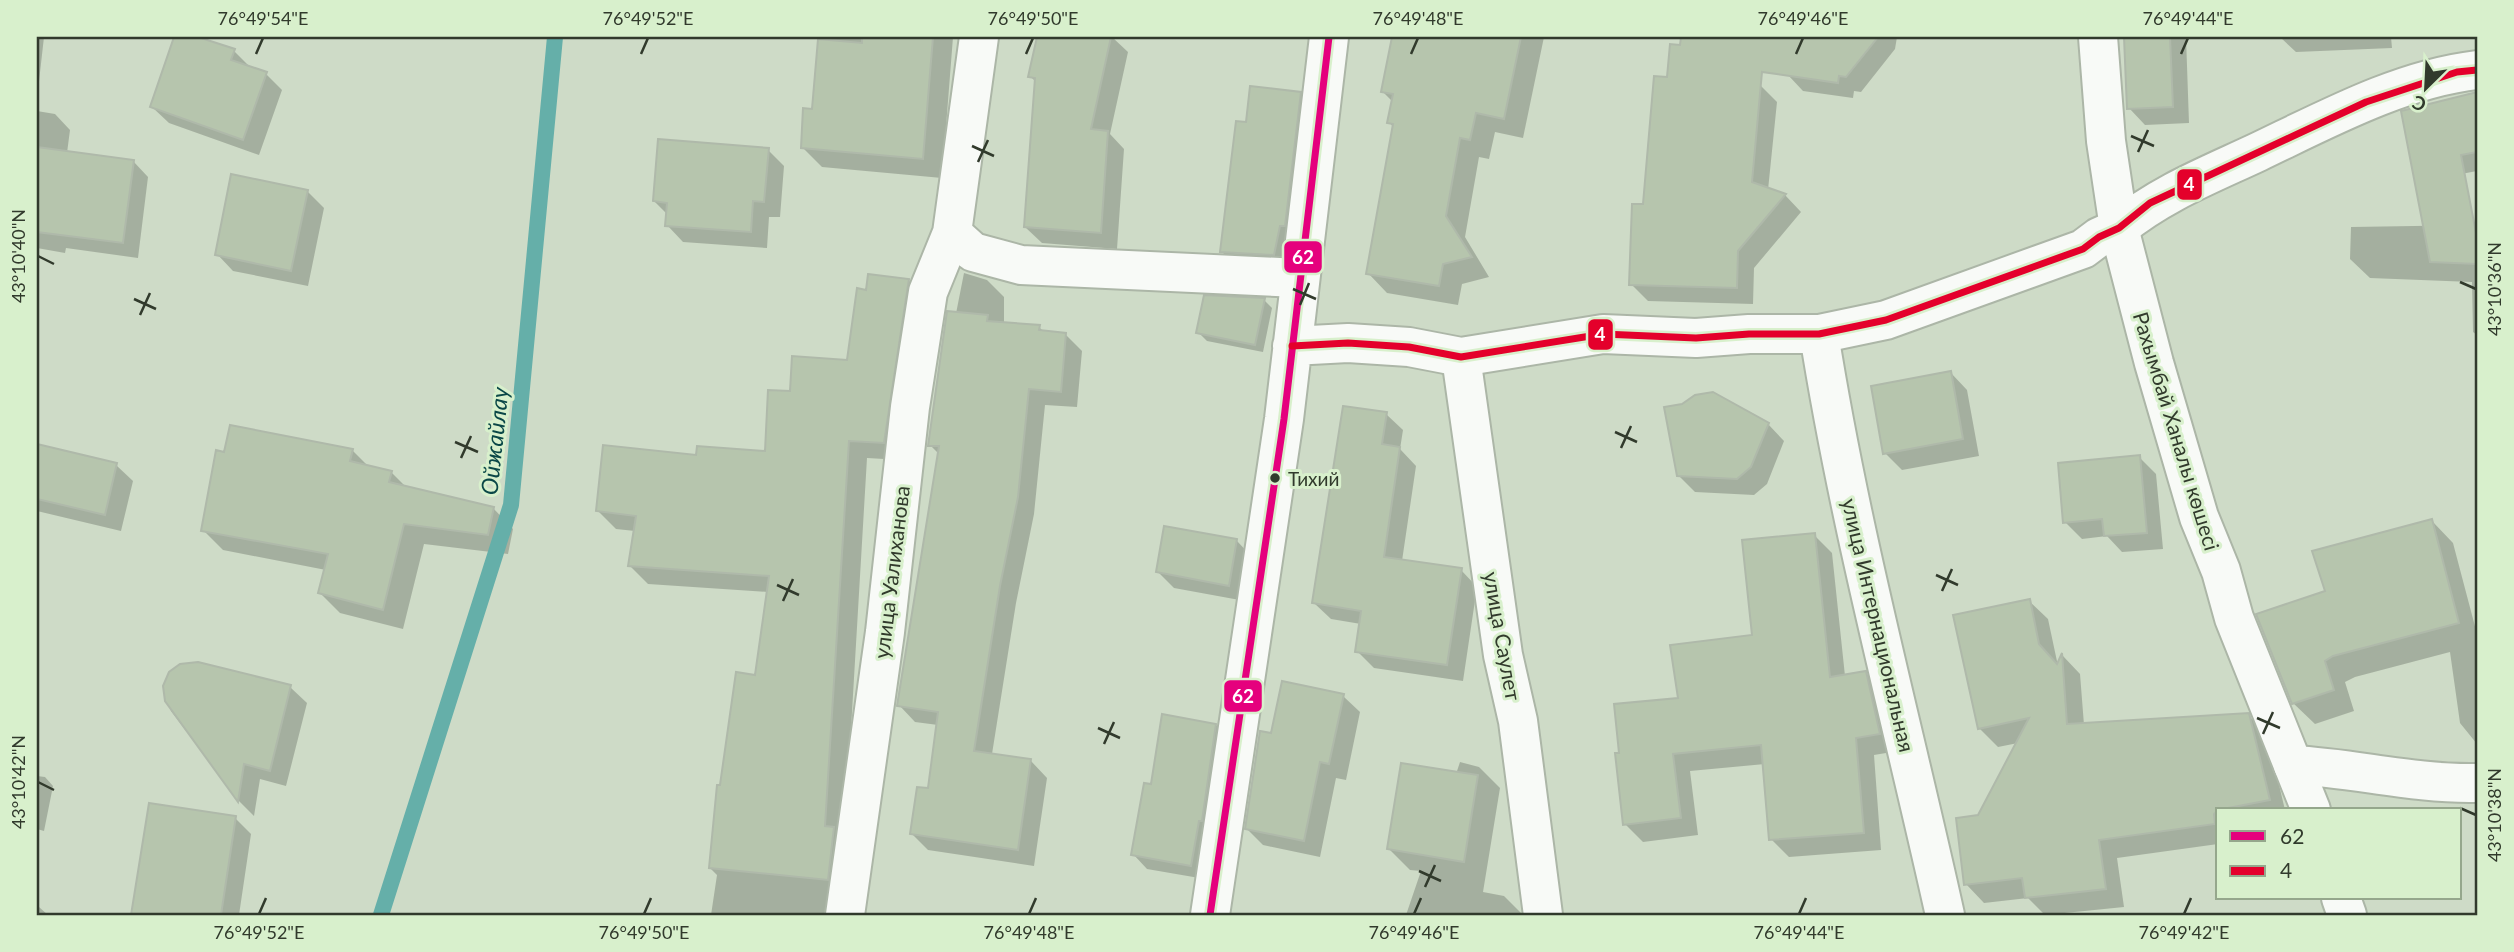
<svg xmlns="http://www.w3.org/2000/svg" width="2514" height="952" viewBox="0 0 2514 952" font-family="Lato,sans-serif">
  <rect width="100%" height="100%" fill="#cedbc7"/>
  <path fill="#0003" d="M 37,37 L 44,37 L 37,99 Z
    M 176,37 L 193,37 L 234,51 L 250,67 L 266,74 L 282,90 L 259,155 L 169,123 L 152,107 Z
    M 820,37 L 953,37 L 942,178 L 822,167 L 802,147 L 813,110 Z
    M 1039,37 L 1112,37 L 1128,52 L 1110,134 L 1124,149 L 1117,249 L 1042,243 L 1025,227 L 1036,82 L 1030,76 Z
    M 1394,37 L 1544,37 L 1523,138 L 1495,132 L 1489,159 L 1479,157 L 1465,237 L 1489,277 L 1462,284 L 1458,305 L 1387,293 L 1368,273 L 1394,128 L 1389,122 L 1393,102 L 1382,91 Z
    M 1788,37 L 1897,37 L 1895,49 L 1861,92 L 1854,91 L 1853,98 L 1803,91 L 1788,75 Z
    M 2126,37 L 2186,37 L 2189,123 L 2145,125 L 2129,108 Z
    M 2280,37 L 2391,37 L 2392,48 L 2296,52 Z
    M 1760,85 L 1777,102 L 1768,190 L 1785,195 L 1801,212 L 1754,268 L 1753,304 L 1648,301 L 1631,284 L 1644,206 Z
    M 1300,93 L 1316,110 L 1290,271 L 1239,268 L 1222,252 L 1248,124 Z
    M 2477,93 L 2477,171 L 2429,180 L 2454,98 Z
    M 37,111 L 55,114 L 70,130 L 67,153 L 133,161 L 148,177 L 138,258 L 66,248 L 65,253 L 37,248 Z
    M 768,150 L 784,166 L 780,217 L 769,217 L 767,248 L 683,242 L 667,225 L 667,214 L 654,201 Z
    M 308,192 L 324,208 L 308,286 L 233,271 L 217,254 Z
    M 2477,225 L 2477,335 L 2473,332 L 2472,282 L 2370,278 L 2350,259 L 2351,227 Z
    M 964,273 L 987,280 L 1004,297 L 1004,324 L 1039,327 L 1044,332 L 1065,334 L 1082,351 L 1077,407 L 1045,405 L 1034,514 L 1016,603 L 992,754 L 1031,761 L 1047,778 L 1034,866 L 928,850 L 911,833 L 929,790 L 938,725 L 915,722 L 899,705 L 939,454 L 930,445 Z
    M 908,280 L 926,298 L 901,460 L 867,458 L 840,915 L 711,915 L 717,875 L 710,868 L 721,787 L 757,677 L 768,592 L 648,584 L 630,566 L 635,531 L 616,529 L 598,511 L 698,457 L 766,453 L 792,393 L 848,361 L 867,292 Z
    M 1264,300 L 1272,308 L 1263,352 L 1207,341 L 1198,332 Z
    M 1951,373 L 1967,390 L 1979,456 L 1902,470 L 1885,453 Z
    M 1386,414 L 1403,430 L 1400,449 L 1416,466 L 1402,561 L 1461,570 L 1477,587 L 1463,681 L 1374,668 L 1357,651 L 1361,624 L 1331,619 L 1314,603 Z
    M 1768,424 L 1784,441 L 1767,484 L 1754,495 L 1695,492 L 1678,475 Z
    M 37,446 L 116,465 L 133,481 L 121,531 L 37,511 Z
    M 352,450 L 369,467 L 391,472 L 407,488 L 493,508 L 513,529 L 508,554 L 424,544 L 403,629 L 340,613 L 320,593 L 326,570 L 223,550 L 203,530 Z
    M 2139,457 L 2156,474 L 2163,549 L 2122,552 L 2107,536 L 2082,539 L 2065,522 Z
    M 2432,521 L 2453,543 L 2477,634 L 2477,744 L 2460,723 L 2450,652 L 2355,677 L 2345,682 L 2354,711 L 2315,724 L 2293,703 L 2327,592 Z
    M 1814,535 L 1832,553 L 1845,676 L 1865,673 L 1883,691 L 1898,751 L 1874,755 L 1881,850 L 1789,857 L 1771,839 L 1765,764 L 1690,771 L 1698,835 L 1643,842 L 1625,824 L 1621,754 L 1754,636 Z
    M 1237,541 L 1253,558 L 1245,601 L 1174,588 L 1158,572 Z
    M 2029,601 L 2048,619 L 2058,666 L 2063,656 L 2080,674 L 2084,725 L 2248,715 L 2267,734 L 2285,810 L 2218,810 L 2218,844 L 2117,858 L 2124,907 L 2045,915 L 2028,898 L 1984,903 L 1966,884 L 1979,817 L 2018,743 L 1998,747 L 1979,728 Z
    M 164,686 L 290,687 L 307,703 L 286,786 L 260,779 L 254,816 L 239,801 L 171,711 Z
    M 1343,696 L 1360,712 L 1346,780 L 1336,778 L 1320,857 L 1263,845 L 1247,829 L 1273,735 Z
    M 1216,725 L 1230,740 L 1205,879 L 1147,869 L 1133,854 L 1152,786 Z
    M 1460,762 L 1479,767 L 1500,788 L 1483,892 L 1504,896 L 1523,915 L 1406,915 L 1421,871 L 1410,870 L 1389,849 L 1456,774 Z
    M 37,776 L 45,777 L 53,786 L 44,831 L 37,829 Z
    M 150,805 L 235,818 L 251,834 L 239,915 L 133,915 Z
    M 37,906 L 39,907 L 48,915 L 37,915 Z"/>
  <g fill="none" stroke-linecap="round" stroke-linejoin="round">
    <path stroke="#65afa9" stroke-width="16" d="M 381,915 L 511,505 L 555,37"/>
  </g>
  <path fill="#b6c5ad" stroke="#afb9aa" stroke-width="2" d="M 174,37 L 198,37 L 235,49 L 231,60 L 267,72 L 243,140 L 150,107 Z
    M 862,37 L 933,37 L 923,159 L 801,148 L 803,108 L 812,109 L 818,39 L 862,43 Z
    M 1037,37 L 1111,37 L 1091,129 L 1108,131 L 1101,233 L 1024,227 L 1035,78 L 1028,77 Z
    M 1392,37 L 1521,37 L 1504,119 L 1476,113 L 1470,140 L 1460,138 L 1446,216 L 1472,257 L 1443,264 L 1439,286 L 1366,274 L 1393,124 L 1387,123 L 1393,94 L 1381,92 Z
    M 1681,37 L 1878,37 L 1846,77 L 1839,76 L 1838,83 L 1762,72 L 1752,182 L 1786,194 L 1738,251 L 1737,288 L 1629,285 L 1632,204 L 1643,204 L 1654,76 L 1667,77 L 1670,44 L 1680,45 Z
    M 2124,37 L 2170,37 L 2173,107 L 2127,109 Z
    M 1250,86 L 1301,92 L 1285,226 L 1280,226 L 1274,255 L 1220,252 L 1236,121 L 1246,122 Z
    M 2477,92 L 2477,152 L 2461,155 L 2477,238 L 2477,264 L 2430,262 L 2401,111 Z
    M 658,139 L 769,148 L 764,202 L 753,201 L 751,232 L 665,226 L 667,203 L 653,201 Z
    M 37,147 L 134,160 L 123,243 L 37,232 Z
    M 231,174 L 308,190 L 291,271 L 215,255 Z
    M 868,274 L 909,279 L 884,443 L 849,441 L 825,826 L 834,827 L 828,880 L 709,868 L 717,785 L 720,785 L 736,672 L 755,675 L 769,576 L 628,566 L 636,516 L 596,511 L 603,445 L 696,455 L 697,446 L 765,451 L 768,390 L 790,391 L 792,356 L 847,360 L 857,288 L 866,290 Z
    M 1204,295 L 1265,298 L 1255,345 L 1196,333 Z
    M 947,311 L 988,315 L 987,321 L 1040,325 L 1039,330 L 1066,333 L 1061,392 L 1029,389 L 1018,497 L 1000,586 L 974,751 L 1031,759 L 1018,850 L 910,834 L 917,787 L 928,788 L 938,712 L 897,706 L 939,446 L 928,446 Z
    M 1951,371 L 1963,439 L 1883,454 L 1871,386 Z
    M 1713,392 L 1769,423 L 1751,467 L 1737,479 L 1677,476 L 1664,407 L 1682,404 L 1695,395 Z
    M 1343,406 L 1387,412 L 1382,444 L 1400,447 L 1384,557 L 1462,568 L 1447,665 L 1355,652 L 1361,611 L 1312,603 Z
    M 230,425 L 353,449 L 350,461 L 392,471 L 389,482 L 494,507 L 488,535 L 404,524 L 383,610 L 318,593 L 328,554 L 201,531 L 216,450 L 224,452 Z
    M 37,444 L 117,463 L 105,515 L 37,499 Z
    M 2140,455 L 2147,533 L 2104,536 L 2102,519 L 2063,523 L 2058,463 Z
    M 2432,519 L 2459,623 L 2333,656 L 2325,661 L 2334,690 L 2292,704 L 2256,614 L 2325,591 L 2312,551 Z
    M 1164,526 L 1237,539 L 1229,586 L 1156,572 Z
    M 1815,533 L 1830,677 L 1866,671 L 1880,734 L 1856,738 L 1864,833 L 1769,840 L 1761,745 L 1673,754 L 1681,818 L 1623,825 L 1615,753 L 1619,753 L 1614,704 L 1678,698 L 1670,645 L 1752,635 L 1742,540 Z
    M 2030,599 L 2039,644 L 2057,664 L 2062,653 L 2067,724 L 2249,713 L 2270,800 L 2218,810 L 2214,814 L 2215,824 L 2099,840 L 2106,889 L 2025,898 L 2022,878 L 1964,885 L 1956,818 L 1978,815 L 2029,718 L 1978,729 L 1953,615 Z
    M 198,662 L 291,685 L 270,771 L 244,764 L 238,802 L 165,701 L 163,686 L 169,672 L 180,664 Z
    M 1282,681 L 1344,694 L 1329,764 L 1320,762 L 1304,841 L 1245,829 L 1260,731 L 1271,733 Z
    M 1162,714 L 1216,724 L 1202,821 L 1199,821 L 1191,866 L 1131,855 L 1144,783 L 1151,784 Z
    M 1401,763 L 1478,775 L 1464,862 L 1387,849 Z
    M 149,803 L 236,816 L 221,915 L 131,915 Z"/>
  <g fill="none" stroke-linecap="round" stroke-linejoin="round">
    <defs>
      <path id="street" d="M 2098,37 L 2106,141 L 2119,228
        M 2119,228 C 2162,193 2209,175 2258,152 C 2327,119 2401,79 2477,70
        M 952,233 L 973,252 L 1021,265 L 1299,278
        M 1819,334 C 1850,530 1902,721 1945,915
        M 1461,357 L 1503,655 L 1518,721 L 1543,915
        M 2293,765 C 2354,768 2413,784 2475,783
        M 845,915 L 885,632 L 910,407 L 928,292 L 952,233 L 979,37"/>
      <path id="secondary" d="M 1292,346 L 1348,343 L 1409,347 L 1461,357 L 1603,334 L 1696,338 L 1749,334 L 1819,334 L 1886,320 L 2083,249 L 2099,237 L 2119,228 L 2154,363 L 2199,517 L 2221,571 L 2234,618 L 2311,810
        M 2341,898 L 2347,915
        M 1210,915 L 1284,419 L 1329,37"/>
    </defs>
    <use href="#street" stroke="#acb6a7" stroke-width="42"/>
    <use href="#secondary" stroke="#acb6a7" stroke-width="42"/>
    <use href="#street" stroke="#f8faf7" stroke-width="38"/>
    <use href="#secondary" stroke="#f8faf7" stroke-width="38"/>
    <defs>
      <path id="bus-1" d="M 1210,915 L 1284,419 L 1329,37"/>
      <path id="bus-2" d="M 1292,346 L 1348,343 L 1409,347 L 1461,357 L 1603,334 L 1696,338 L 1749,334 L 1819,334 L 1886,320 L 2083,249 L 2099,237 L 2119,228 L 2150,203 L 2366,102 L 2457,72 L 2477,70"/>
    </defs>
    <use href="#bus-1" stroke="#d8f0cc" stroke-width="12"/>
    <use href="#bus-2" stroke="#d8f0cc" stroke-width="12"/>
    <use href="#bus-1" stroke="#e5007d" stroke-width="7"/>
    <use href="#bus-2" stroke="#e4002b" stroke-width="7"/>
  </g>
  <path fill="none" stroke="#313a2c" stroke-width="2.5" d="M 256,54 L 263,38M 641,54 L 648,38M 1026,54 L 1033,38M 1411,54 L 1418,38M 1796,54 L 1803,38M 2181,54 L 2188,38M 2131,136 L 2154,146M 972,146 L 994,156M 2138,152 L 2148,130M 978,162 L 988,140M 38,256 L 54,264M 2460,282 L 2476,289M 1293,289 L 1316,299M 134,299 L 156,309M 1300,305 L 1309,283M 140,315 L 150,293M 1615,432 L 1637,442M 455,442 L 478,452M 1621,448 L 1631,426M 461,458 L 471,436M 1936,575 L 1958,585M 777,585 L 799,595M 1942,591 L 1952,569M 783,601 L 793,579M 2257,718 L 2280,728M 1098,728 L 1120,738M 2263,734 L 2273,712M 1104,744 L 1114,722M 38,782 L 54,790M 2460,808 L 2476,815M 1419,871 L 1441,881M 1425,887 L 1435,865M 259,914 L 266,898M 644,914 L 651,898M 1029,914 L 1036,898M 1414,914 L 1421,898M 1799,914 L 1806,898M 2184,914 L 2191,898"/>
  <circle fill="#313a2c" stroke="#d8f0cc" stroke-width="2.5" cx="1275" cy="478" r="6"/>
  <g text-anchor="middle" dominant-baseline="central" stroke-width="6" stroke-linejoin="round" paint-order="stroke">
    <g font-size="19" fill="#313a2c" stroke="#d8f0cc" text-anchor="start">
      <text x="1288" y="478">Тихий</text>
    </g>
    <g font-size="21" fill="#313a2c" stroke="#d8f0cc">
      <text transform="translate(2177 431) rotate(73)">Рахымбай Ханалы көшесі</text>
      <text transform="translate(891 572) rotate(-83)">улица Уалиханова</text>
      <text transform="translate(1879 625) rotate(77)">улица Интернациональная</text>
      <text transform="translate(1503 636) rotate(80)">улица Саулет</text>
    </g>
    <g font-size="23" font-style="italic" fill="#0a4747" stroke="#d8f0cc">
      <text transform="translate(494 441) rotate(-84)">Ойжайлау</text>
    </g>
  </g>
  <g stroke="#d8f0cc" stroke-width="2.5">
    <rect x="2176" y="168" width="27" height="33" rx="7" fill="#e4002b"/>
    <rect x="1283" y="240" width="40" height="34" rx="7" fill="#e5007d"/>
    <rect x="1587" y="318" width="27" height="33" rx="7" fill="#e4002b"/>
    <rect x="1223" y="679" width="40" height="34" rx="7" fill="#e5007d"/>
  </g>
  <g font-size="19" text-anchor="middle" font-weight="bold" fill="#fff">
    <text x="2189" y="191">4</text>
    <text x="1303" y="264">62</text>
    <text x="1600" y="341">4</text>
    <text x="1243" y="703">62</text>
  </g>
  <rect width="2514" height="952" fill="none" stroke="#d8f0cc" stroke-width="77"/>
  <rect x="2216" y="808" width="245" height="91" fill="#d8f0cc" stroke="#95a78c" stroke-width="2"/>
  <rect x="2230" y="831" width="35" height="10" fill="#e5007d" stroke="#95a78c" stroke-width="2"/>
  <text x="2280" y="844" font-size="21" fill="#313a2c">62</text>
  <rect x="2230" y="866" width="35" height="10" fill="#e4002b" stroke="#95a78c" stroke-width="2"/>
  <text x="2280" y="878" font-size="21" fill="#313a2c">4</text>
  <g transform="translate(2426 88) rotate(204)" stroke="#d8f0cc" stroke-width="5" paint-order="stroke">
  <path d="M0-5L12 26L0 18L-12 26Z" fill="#313a2c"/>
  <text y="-10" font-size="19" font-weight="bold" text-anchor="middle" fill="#313a2c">С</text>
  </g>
  <rect x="38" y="38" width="2438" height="876" fill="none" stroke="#313a2c" stroke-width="2.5"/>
  <g font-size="18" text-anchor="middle" fill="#313a2c">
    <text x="263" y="25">76°49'54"E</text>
    <text x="648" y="25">76°49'52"E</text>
    <text x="1033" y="25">76°49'50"E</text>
    <text x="1418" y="25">76°49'48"E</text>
    <text x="1803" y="25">76°49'46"E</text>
    <text x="2188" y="25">76°49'44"E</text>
    <text transform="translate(19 256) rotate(-90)" y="6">43°10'40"N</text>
    <text transform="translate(2495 289) rotate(-90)" y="6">43°10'36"N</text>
    <text transform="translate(19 782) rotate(-90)" y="6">43°10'42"N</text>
    <text transform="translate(2495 815) rotate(-90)" y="6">43°10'38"N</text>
    <text x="259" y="939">76°49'52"E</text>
    <text x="644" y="939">76°49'50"E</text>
    <text x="1029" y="939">76°49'48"E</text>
    <text x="1414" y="939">76°49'46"E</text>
    <text x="1799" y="939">76°49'44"E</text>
    <text x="2184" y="939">76°49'42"E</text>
  </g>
</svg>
